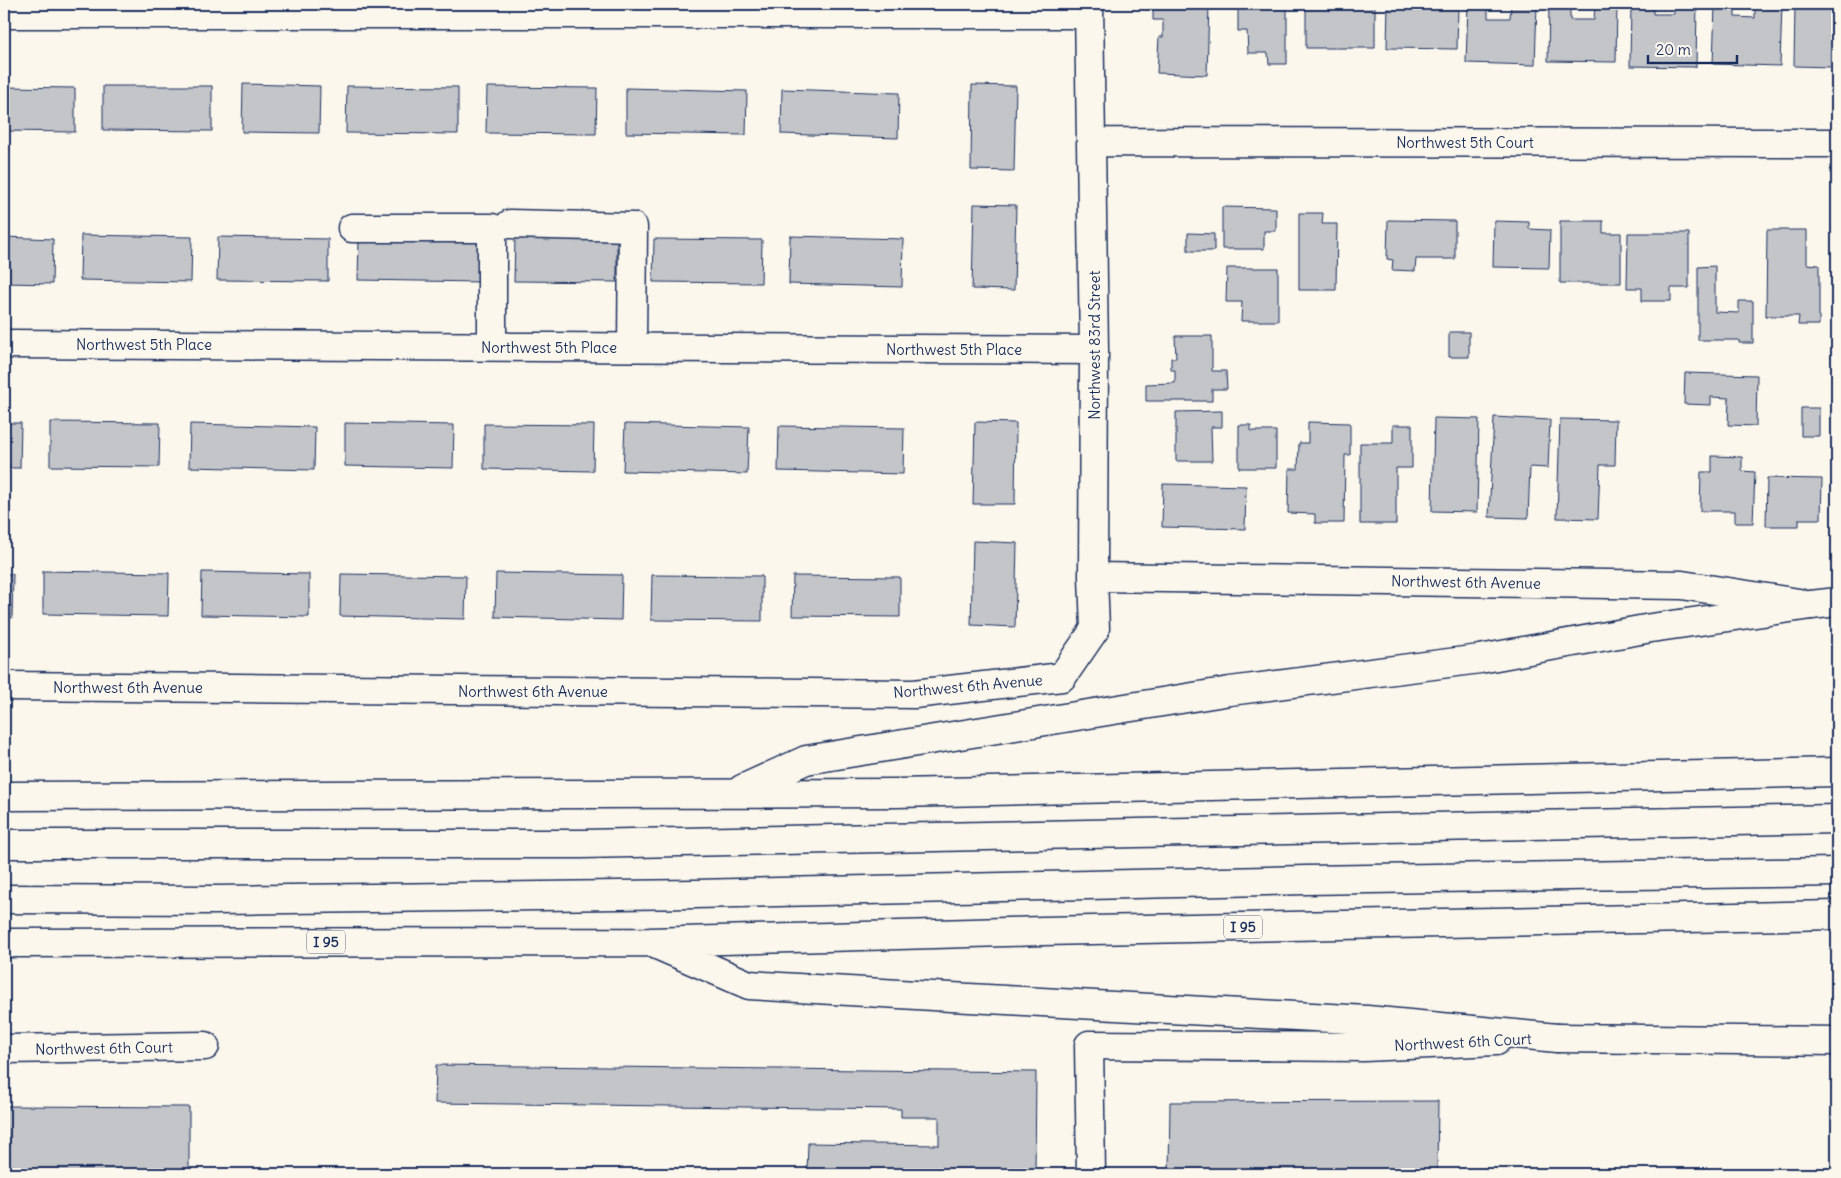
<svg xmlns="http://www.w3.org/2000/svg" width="1841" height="1178" viewBox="0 0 1841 1178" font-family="Delius,sans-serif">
  <rect width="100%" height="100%" fill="#fbf7ec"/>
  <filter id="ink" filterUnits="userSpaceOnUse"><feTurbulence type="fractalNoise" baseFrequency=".02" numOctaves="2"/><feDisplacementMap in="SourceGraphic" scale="10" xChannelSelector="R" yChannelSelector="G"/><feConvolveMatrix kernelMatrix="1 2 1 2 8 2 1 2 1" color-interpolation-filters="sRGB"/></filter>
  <g filter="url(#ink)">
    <path fill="#c3c5c9" stroke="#1b2f5e" d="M 1163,4 L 1209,4 L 1207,75 L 1157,73 L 1159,37 L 1163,37 L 1163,20 L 1153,20 L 1153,6 L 1163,6 Z
      M 1238,4 L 1287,4 L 1287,64 L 1269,64 L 1268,53 L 1248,53 L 1247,31 L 1238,31 Z
      M 1306,4 L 1375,4 L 1375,48 L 1306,48 Z
      M 1388,4 L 1458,4 L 1457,49 L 1387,48 Z
      M 1468,4 L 1488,4 L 1488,18 L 1510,18 L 1511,4 L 1537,4 L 1535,65 L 1466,63 Z
      M 1549,4 L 1570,4 L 1570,20 L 1594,20 L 1595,4 L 1617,4 L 1616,62 L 1548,61 Z
      M 1631,4 L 1653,4 L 1653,14 L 1674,14 L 1674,4 L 1697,4 L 1696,67 L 1630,66 Z
      M 1715,4 L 1735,4 L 1735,17 L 1755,18 L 1755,4 L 1782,4 L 1780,66 L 1713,64 Z
      M 1795,4 L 1832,4 L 1832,67 L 1794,66 Z
      M 243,84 L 320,86 L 319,133 L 242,132 Z
      M 972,85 L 1016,86 L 1014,171 L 971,170 Z
      M 103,86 L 212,86 L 212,131 L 103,130 Z
      M 347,86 L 458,87 L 458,134 L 346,133 Z
      M 4,87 L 75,88 L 75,132 L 4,131 Z
      M 487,87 L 597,88 L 596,134 L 486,133 Z
      M 626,88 L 747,91 L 746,135 L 626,133 Z
      M 782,89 L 899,93 L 898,138 L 781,134 Z
      M 974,204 L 1016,205 L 1014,290 L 972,289 Z
      M 1222,207 L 1276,208 L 1276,231 L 1264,231 L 1264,249 L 1222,249 Z
      M 1299,213 L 1323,213 L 1322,224 L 1337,224 L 1336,290 L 1299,290 Z
      M 1388,220 L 1455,221 L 1455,259 L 1416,259 L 1415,271 L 1392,270 L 1393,260 L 1387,259 Z
      M 1494,221 L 1529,222 L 1529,229 L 1550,230 L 1549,268 L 1493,267 Z
      M 1560,221 L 1603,221 L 1603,233 L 1621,233 L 1621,283 L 1560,283 Z
      M 1767,230 L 1807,230 L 1807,264 L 1819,265 L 1819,325 L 1798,325 L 1799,316 L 1766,316 Z
      M 1188,233 L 1214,234 L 1214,251 L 1188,251 Z
      M 1628,233 L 1689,233 L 1689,288 L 1671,288 L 1671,301 L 1642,301 L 1642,288 L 1627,288 Z
      M 81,235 L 192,237 L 191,282 L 80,280 Z
      M 790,236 L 903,239 L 902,287 L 789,284 Z
      M 4,237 L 53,239 L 52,284 L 4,283 Z
      M 218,237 L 328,239 L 328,281 L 217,280 Z
      M 515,238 L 617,240 L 617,282 L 514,281 Z
      M 359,239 L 482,241 L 481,282 L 358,280 Z
      M 654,239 L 762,240 L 761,283 L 653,282 Z
      M 1715,266 L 1715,312 L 1739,313 L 1739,301 L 1753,301 L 1753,343 L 1739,343 L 1739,340 L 1698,340 L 1698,267 Z
      M 1227,268 L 1278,268 L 1278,321 L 1241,321 L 1242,302 L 1226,302 Z
      M 1449,332 L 1469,332 L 1469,357 L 1449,357 Z
      M 1175,336 L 1212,336 L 1212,371 L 1226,371 L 1227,389 L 1212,389 L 1212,401 L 1146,401 L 1146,384 L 1175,383 L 1175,370 L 1171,370 L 1171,358 L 1176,358 Z
      M 1685,373 L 1757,375 L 1756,426 L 1728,425 L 1729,398 L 1711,397 L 1711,405 L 1684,404 Z
      M 1801,408 L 1819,408 L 1819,436 L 1801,436 Z
      M 1222,411 L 1222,427 L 1211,427 L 1212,461 L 1176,461 L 1176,412 Z
      M 1494,417 L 1550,420 L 1548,468 L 1530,467 L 1528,518 L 1489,517 Z
      M 1434,418 L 1479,419 L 1477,512 L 1432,511 Z
      M 1560,419 L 1616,420 L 1615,465 L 1600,465 L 1598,519 L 1557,518 Z
      M 50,422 L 160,423 L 159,467 L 50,466 Z
      M 975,422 L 1016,423 L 1015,504 L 973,504 Z
      M 1308,422 L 1350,423 L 1350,455 L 1345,455 L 1344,523 L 1315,523 L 1315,514 L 1288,513 L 1289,469 L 1298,469 L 1299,443 L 1308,443 Z
      M 4,423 L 21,423 L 20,468 L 4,468 Z
      M 345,423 L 454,425 L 453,468 L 345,466 Z
      M 190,424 L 315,427 L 314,470 L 189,467 Z
      M 484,424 L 594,425 L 593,471 L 484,469 Z
      M 625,424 L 749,427 L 747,474 L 623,471 Z
      M 1239,425 L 1251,425 L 1251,431 L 1276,431 L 1276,468 L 1239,468 Z
      M 1393,425 L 1412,425 L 1412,468 L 1396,468 L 1396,524 L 1360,524 L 1360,443 L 1393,443 Z
      M 779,426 L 904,428 L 903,474 L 778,471 Z
      M 1712,456 L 1742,457 L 1742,471 L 1755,472 L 1753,523 L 1735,523 L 1735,511 L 1700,511 L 1701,472 L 1712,472 Z
      M 1767,478 L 1822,479 L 1821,519 L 1799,519 L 1799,526 L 1766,526 Z
      M 1163,484 L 1246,486 L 1245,529 L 1162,527 Z
      M 973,541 L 1017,543 L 1015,627 L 971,625 Z
      M 43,571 L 169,573 L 168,616 L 43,614 Z
      M 202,572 L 309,574 L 309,617 L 201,615 Z
      M 496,573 L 622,575 L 621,620 L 495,617 Z
      M 4,574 L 13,574 L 12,618 L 4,618 Z
      M 341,574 L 466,576 L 465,619 L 340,616 Z
      M 652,575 L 762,576 L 762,621 L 651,620 Z
      M 793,576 L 900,577 L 900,617 L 792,616 Z
      M 436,1065 L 1036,1072 L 1035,1174 L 807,1174 L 808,1143 L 939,1145 L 939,1117 L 901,1117 L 901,1109 L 435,1103 Z
      M 1438,1101 L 1437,1174 L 1169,1174 L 1170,1102 Z
      M 4,1106 L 189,1107 L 189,1174 L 4,1174 Z"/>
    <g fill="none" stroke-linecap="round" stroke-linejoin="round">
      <defs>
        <path id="minor" d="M 4,14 L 1089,14
          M 1092,142 L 1837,143
          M 510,224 L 633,227 L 632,347
          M 352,228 L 492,228 L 492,346
          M 4,344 L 1094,350
          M 1093,577 L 1682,585 L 1799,603
          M 4,686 L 914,694 L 1062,677 L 1095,629 L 1093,577 L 1094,350 L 1089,4
          M 4,1049 L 205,1046
          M 1091,1174 L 1089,1045 L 1364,1047 L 1496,1041"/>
        <path id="major" d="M 1811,605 L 1837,602
          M 1557,1038 L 1837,1041"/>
        <path id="highway" d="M 742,789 L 806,760 L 1230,691 L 1480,659 L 1651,628 L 1811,605
          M 4,796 L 897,793 L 1837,772
          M 4,844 L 582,844 L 1837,819
          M 4,899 L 214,900 L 695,894 L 1306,880 L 1837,872
          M 4,943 L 649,942 L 1043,931 L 1837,915
          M 657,945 L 749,985 L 933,996 L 1367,1020 L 1557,1038"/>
      </defs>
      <use href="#minor" stroke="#1b2f5e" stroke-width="31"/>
      <use href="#major" stroke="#1b2f5e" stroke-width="31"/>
      <use href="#highway" stroke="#1b2f5e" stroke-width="31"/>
      <use href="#minor" stroke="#fbf7ec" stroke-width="28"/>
      <use href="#major" stroke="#fbf7ec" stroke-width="28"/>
      <use href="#highway" stroke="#fbf7ec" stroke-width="28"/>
    </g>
  </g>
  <g text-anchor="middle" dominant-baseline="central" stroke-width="4" stroke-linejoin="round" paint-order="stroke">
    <g fill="#fbf7ec" stroke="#5e6b89" stroke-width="1">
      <rect x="1224" y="915.5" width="38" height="23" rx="4"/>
      <rect x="307" y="930.5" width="38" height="23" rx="4"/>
    </g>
    <g font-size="14" font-weight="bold" fill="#1b2f5e">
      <text x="1243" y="927">I 95</text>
      <text x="326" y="942">I 95</text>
    </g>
    <g font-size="15" fill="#1b2f5e" stroke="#fbf7ec">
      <text x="1465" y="142">Northwest 5th Court</text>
      <text x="144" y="344">Northwest 5th Place</text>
      <text transform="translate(1094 345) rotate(-90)">Northwest 83rd Street</text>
      <text x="549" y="347">Northwest 5th Place</text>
      <text x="954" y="349">Northwest 5th Place</text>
      <text transform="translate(1466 582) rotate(1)">Northwest 6th Avenue</text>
      <text transform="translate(968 686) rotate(-5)">Northwest 6th Avenue</text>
      <text x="128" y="687">Northwest 6th Avenue</text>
      <text x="533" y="691">Northwest 6th Avenue</text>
      <text transform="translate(1463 1042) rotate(-3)">Northwest 6th Court</text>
      <text transform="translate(104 1048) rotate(-1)">Northwest 6th Court</text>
    </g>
  </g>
  <rect width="1841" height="1178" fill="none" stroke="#fbf7ec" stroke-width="20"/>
  <rect x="10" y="10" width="1821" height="1158" fill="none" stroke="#1b2f5e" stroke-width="2" filter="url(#ink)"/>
  <path d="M1648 55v8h89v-8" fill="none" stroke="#1b2f5e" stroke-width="2.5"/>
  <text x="1656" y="55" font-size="15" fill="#1b2f5e" stroke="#fbf7ec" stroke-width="4" paint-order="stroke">20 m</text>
</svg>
